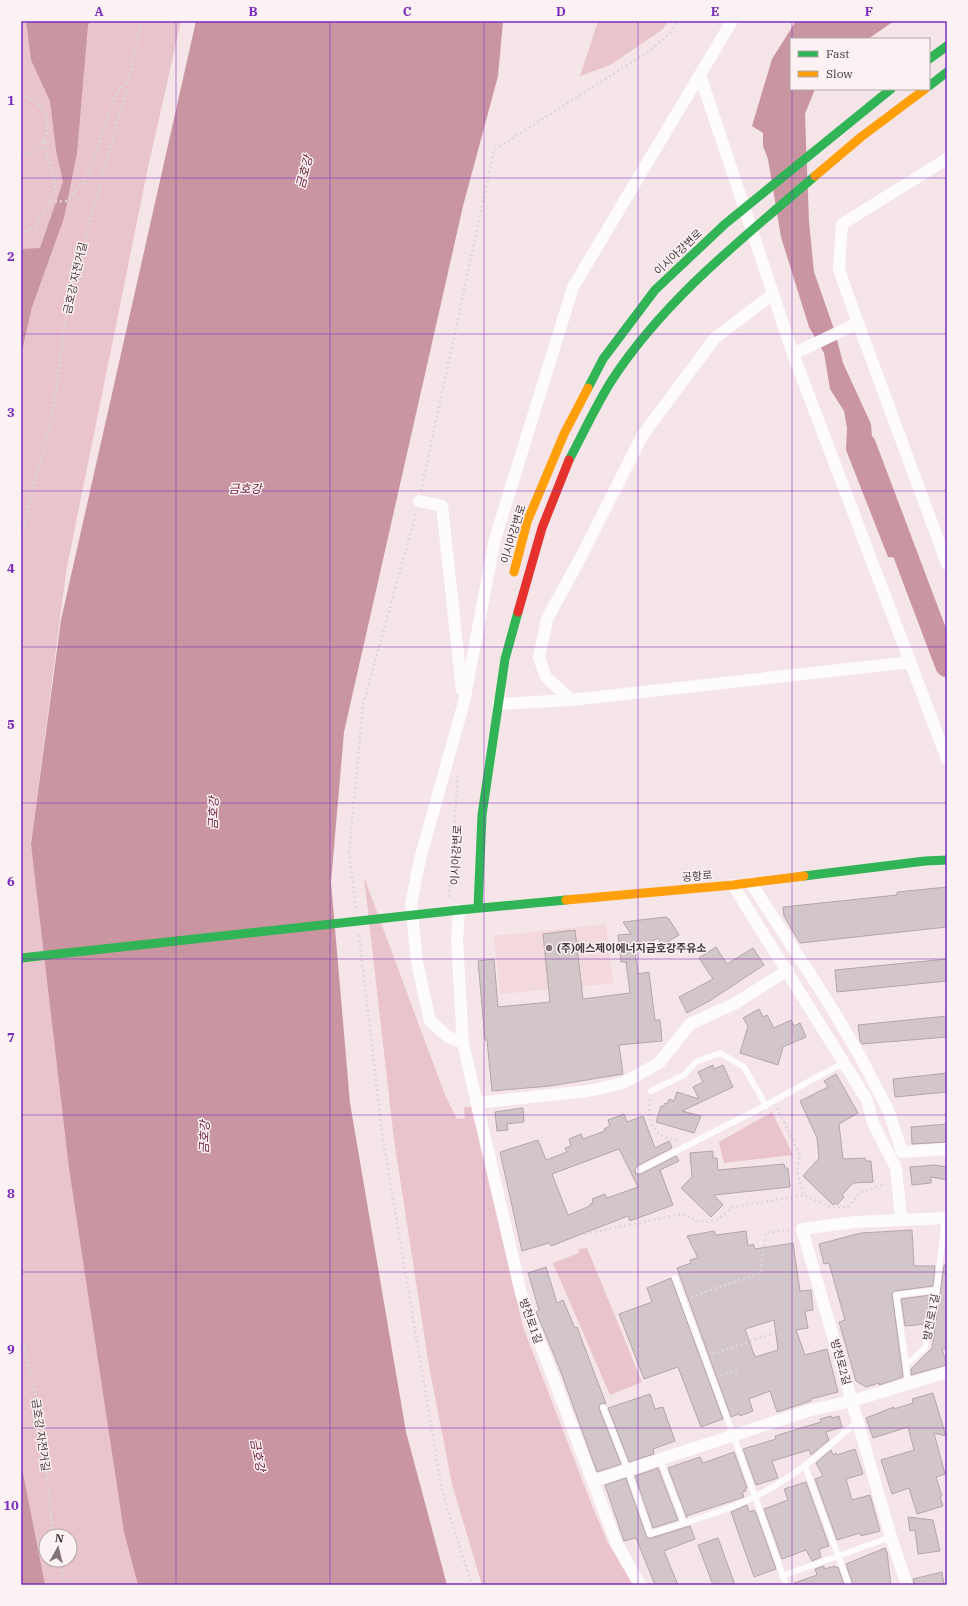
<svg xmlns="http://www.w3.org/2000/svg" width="968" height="1606" viewBox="0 0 968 1606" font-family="'IBM Plex Serif','Noto Sans KR',serif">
  <rect width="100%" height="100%" fill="#f5e4e8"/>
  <path fill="#f3d8de" d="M 606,924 L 613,983 L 500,994 L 494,936 Z"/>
  <path fill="#e9c4cc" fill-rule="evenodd" d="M 21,21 L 181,21 L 147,172 L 66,572 L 31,844 L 143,1585 L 21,1585 ZM 46,1536 L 70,1536 L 70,1560 L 46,1560 Z
    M 598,21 L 668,21 L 662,30 L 610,65 L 580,76 Z
    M 364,877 L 445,1095 L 457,1119 L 465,1118 L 464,1107 L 471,1107 L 523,1327 L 591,1503 L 608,1543 L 633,1585 L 482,1585 L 452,1484 L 429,1366 L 394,1140 Z
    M 772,1112 L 793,1155 L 724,1163 L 719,1142 Z
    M 587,1248 L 642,1382 L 610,1395 L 553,1263 L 579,1253 L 578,1249 Z"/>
  <path fill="#c895a1" d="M 26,21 L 91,21 L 88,25 L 77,153 L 64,218 L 32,307 L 21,355 L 21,251 L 22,249 L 40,248 L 63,182 L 56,150 L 50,101 L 31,60 Z
    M 196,21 L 503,21 L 498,76 L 463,206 L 344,732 L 331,882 L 350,1103 L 406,1432 L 447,1585 L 138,1585 L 124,1532 L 69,1168 L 31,844 L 61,620 Z
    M 796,21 L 894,21 L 868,39 L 791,39 L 791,89 L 815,89 L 805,114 L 809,222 L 814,272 L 835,332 L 843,363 L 871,424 L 875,476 L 901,558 L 888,557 L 846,450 L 847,428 L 844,411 L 830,389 L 824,353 L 809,327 L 781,237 L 768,159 L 763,146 L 763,133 L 752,126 L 772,59 Z
    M 21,1463 L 45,1585 L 21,1585 Z"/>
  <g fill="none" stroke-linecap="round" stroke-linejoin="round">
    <path stroke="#c895a1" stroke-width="24" d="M 864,445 L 947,665"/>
  </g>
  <path fill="#d3c6c9" stroke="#b3a6a9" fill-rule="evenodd" d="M 947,887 L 947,927 L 800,943 L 784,916 L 783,907 L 897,895 L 897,892 Z
    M 666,917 L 669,919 L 679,935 L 662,945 L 658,938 L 635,951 L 638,974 L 649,972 L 655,1020 L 660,1020 L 662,1041 L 619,1045 L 623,1074 L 550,1086 L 492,1091 L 487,1040 L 485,1040 L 478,961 L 494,959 L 498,1007 L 550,1002 L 543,934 L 575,930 L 583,999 L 630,993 L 626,962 L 621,962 L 618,935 L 631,934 L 623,922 Z
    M 716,947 L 727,964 L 753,948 L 764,965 L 711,1000 L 687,1013 L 679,997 L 713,979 L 699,958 Z
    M 947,959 L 947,981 L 837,992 L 835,970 Z
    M 759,1009 L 763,1017 L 767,1015 L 774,1028 L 791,1020 L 794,1026 L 800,1023 L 806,1037 L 783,1047 L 778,1065 L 740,1053 L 748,1026 L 743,1018 Z
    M 947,1016 L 947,1037 L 862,1044 L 860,1041 L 858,1025 Z
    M 713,1065 L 714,1069 L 723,1065 L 733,1087 L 682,1111 L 701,1116 L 694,1133 L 656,1122 L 661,1106 L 663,1107 L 665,1103 L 667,1104 L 669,1099 L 674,1101 L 677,1092 L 699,1099 L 693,1087 L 703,1082 L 698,1072 Z
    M 947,1073 L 947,1092 L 895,1097 L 893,1079 Z
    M 836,1074 L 858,1113 L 839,1124 L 843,1159 L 865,1158 L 866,1161 L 871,1161 L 873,1182 L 853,1183 L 842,1195 L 844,1197 L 837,1205 L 835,1203 L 833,1205 L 803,1176 L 819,1158 L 817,1138 L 800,1101 L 828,1087 L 824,1081 Z
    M 523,1108 L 524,1122 L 507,1124 L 508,1130 L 497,1131 L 495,1112 Z
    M 624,1114 L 627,1122 L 643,1116 L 655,1148 L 669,1141 L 672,1148 L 637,1166 L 635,1170 L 636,1174 L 641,1174 L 676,1156 L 679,1161 L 660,1170 L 673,1205 L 630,1221 L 628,1216 L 551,1246 L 549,1243 L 522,1251 L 500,1152 L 538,1140 L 546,1160 L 567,1152 L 565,1148 L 571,1146 L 569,1139 L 581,1134 L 583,1139 L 605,1131 L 604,1129 L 610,1126 L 608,1120 ZM 619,1149 L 638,1187 L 607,1198 L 605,1194 L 592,1199 L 593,1203 L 590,1204 L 590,1206 L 568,1215 L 552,1174 Z
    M 947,1124 L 947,1142 L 912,1144 L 911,1127 Z
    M 713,1151 L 713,1158 L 717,1158 L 718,1170 L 784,1164 L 785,1168 L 788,1168 L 790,1187 L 714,1195 L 723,1205 L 711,1217 L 681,1188 L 692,1177 L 690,1153 Z
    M 934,1165 L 947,1167 L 947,1180 L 931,1177 L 931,1183 L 912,1185 L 910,1167 Z
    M 912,1230 L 914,1266 L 935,1266 L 933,1286 L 895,1291 L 892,1293 L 903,1377 L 879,1385 L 879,1383 L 866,1387 L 856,1381 L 839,1322 L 845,1320 L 829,1263 L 824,1264 L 819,1244 L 861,1233 Z
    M 714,1231 L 716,1235 L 746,1231 L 748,1246 L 753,1244 L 755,1249 L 793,1243 L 800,1291 L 811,1290 L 813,1310 L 805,1311 L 808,1328 L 796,1330 L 805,1355 L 827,1349 L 838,1392 L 811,1399 L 811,1401 L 777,1412 L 770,1391 L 749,1399 L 753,1411 L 740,1416 L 739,1414 L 731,1417 L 677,1268 L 691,1263 L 690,1260 L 698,1258 L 687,1236 ZM 774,1320 L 778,1350 L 755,1357 L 745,1329 Z
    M 944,1265 L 947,1265 L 947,1349 L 942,1349 L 947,1365 L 911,1375 L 911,1369 L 932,1348 Z
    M 546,1267 L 557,1303 L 563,1300 L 575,1328 L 577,1327 L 606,1404 L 601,1403 L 599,1408 L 621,1464 L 597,1472 L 559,1367 L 536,1312 L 539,1310 L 528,1273 Z
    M 671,1278 L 723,1419 L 701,1427 L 678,1367 L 644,1379 L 619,1314 L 652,1302 L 647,1288 Z
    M 931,1295 L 926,1324 L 905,1326 L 901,1299 Z
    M 933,1393 L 946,1436 L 934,1433 L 945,1474 L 936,1477 L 942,1496 L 940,1497 L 943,1506 L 917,1514 L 909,1488 L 892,1494 L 881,1460 L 914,1450 L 908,1427 L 873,1438 L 866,1418 L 894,1407 L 894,1409 L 913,1403 L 912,1399 Z
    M 650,1394 L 655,1409 L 663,1407 L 675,1441 L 653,1449 L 654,1454 L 629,1462 L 608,1408 Z
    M 831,1416 L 832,1418 L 839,1416 L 842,1427 L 826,1432 L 829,1440 L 811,1455 L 809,1450 L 772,1461 L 778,1478 L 756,1485 L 743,1449 L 776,1439 L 775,1436 L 821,1422 L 820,1419 Z
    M 855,1449 L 863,1474 L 846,1479 L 852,1500 L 870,1495 L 880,1531 L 861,1536 L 860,1533 L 837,1540 L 815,1479 L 823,1476 L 816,1463 L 831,1450 L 833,1455 L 836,1453 L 837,1455 Z
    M 734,1452 L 747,1488 L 745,1488 L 746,1491 L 742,1492 L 744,1497 L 686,1516 L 687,1518 L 668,1468 L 700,1457 L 703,1463 Z
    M 658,1468 L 678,1520 L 653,1528 L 635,1476 Z
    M 626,1478 L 647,1538 L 651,1538 L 690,1526 L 695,1539 L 664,1551 L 678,1585 L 655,1585 L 636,1538 L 624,1541 L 605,1485 Z
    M 806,1482 L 829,1546 L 819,1549 L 821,1557 L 812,1561 L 806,1550 L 782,1559 L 764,1509 L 788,1500 L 784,1489 Z
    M 747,1505 L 749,1512 L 754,1510 L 756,1513 L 776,1569 L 754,1577 L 731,1512 Z
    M 908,1517 L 933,1520 L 940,1551 L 918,1554 L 915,1530 L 910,1531 Z
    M 718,1538 L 735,1585 L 713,1585 L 698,1545 Z
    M 885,1548 L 887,1552 L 891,1585 L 853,1585 L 846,1564 Z
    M 824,1566 L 824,1569 L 835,1566 L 835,1568 L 838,1567 L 844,1585 L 794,1585 L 794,1583 L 817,1575 L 815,1569 Z
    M 942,1572 L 944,1585 L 914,1585 L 913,1579 Z"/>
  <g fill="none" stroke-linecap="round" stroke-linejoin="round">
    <path stroke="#dcd7d8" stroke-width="2.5" stroke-dasharray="2 3" stroke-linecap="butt" d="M 21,95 C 58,104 54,154 21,155
      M 50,202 L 66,201 L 84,183 L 117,92 L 128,81
      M 21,233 L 35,227 L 56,191 L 44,139
      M 421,491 L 494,150 L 648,52 L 670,33 L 677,21
      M 21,537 L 53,412 L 69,295 L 125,95 L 141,21
      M 449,897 L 458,773
      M 356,908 L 349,854 L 363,705 L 416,513
      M 359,935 L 382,1133 L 442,1491 L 472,1585
      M 650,1099 C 648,1124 652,1135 677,1141
      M 777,1108 L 800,1155 L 797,1171 L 804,1195
      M 585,1234 L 682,1214 L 698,1221 L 708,1222 L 717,1220 L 733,1207 L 804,1195 L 830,1207 L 848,1207 L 861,1192 L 886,1184
      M 691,1297 L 760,1273 L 766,1233 L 790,1230
      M 21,1335 L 41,1419 L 53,1536
      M 712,1354 L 771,1334
      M 721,1376 L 737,1370
      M 59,1560 L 65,1585"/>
    <path stroke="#fefbfc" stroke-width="6" d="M 651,1091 L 684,1075 L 696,1062 L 720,1053 L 744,1067 L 766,1106
      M 639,1170 L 755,1111 L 843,1063
      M 675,1278 L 733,1434 L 786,1585
      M 906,1365 L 896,1295 L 937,1290
      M 908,1385 L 906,1365 L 925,1348 L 935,1304 L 945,1218
      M 603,1407 L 628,1470 L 650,1534 C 690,1521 733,1510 769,1489 C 802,1471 830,1445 858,1421
      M 660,1459 L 684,1523
      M 805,1466 L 849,1585
      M 782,1576 L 891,1537"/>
    <path stroke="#fefbfc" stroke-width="12" d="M 700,75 L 793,354
      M 947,159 L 842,224 L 839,270 L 858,323 L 793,354 L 947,759
      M 773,294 L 715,338 L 642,436 L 582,555 L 547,619 L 539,658 L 546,677 L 571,700 L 911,662
      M 858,323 L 947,564
      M 419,501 L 442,506 L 462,690
      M 498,704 L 571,700
      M 751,883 L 830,1005 L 861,1058 L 889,1112 L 902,1152 L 947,1149
      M 733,885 L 867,1100 L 873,1123 L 896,1168 L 901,1219
      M 459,910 L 457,942 L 463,1043 L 521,1293 L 616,1542 L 640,1585
      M 463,1043 L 447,1036 L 430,1021 L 417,962 L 411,904 L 420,859 L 464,702 L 495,539 L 573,287 L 732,21
      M 476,1103 L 588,1091 L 623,1083 L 659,1063 L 690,1024 L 736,1003 L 788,970
      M 594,1481 L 811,1410 L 852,1401 L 947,1372
      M 907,1585 L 891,1537 L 802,1229 L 855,1222 L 947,1218"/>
    <path stroke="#30b455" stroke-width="9" d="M 929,59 L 947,46
      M 929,86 L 947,72
      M 588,388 L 603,359 L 655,290 L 725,224 L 891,89
      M 569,460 C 583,434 596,405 612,380 C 665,299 743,238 815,176
      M 804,876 L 925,861 L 947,860
      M 478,908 L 482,815 L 505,659 L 518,612
      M 21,958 L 459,910 L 566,900"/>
    <path stroke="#ff9f0a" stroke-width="9" d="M 815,176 L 861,137 L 925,89
      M 514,572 L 527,522 L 564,434 L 588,388
      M 566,900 L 733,885 L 804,876"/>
    <path stroke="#e5322d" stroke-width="9" d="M 518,612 L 542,528 L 569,460"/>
  </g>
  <path fill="none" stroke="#7b2cbf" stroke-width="1" stroke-opacity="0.55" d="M 176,21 L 176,1585M 330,21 L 330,1585M 484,21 L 484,1585M 638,21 L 638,1585M 792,21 L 792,39M 792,89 L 792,1585M 21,178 L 947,178M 21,334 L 947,334M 21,491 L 947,491M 21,647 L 947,647M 21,803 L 947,803M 21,959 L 947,959M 21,1115 L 947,1115M 21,1272 L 947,1272M 21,1428 L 947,1428"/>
  <circle fill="#817477" stroke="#fcf1f3" stroke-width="1.5" cx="549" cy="948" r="4"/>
  <g text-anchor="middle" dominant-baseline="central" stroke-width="3" stroke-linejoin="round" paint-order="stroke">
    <g font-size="11" fill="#43383a" stroke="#fcf1f3">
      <text transform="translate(678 252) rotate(-43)">이시아강변로</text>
      <text transform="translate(75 278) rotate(-77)">금호강 자전거길</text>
      <text transform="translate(513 534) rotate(-73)">이시아강변로</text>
      <text transform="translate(456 855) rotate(-87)">이시아강변로</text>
      <text transform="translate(697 876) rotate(-5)">공항로</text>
      <text transform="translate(931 1317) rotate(-79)">방천로1길</text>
      <text transform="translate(531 1321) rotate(70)">방천로1길</text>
      <text transform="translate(841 1362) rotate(74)">방천로2길</text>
      <text transform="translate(41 1435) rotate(82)">금호강 자전거길</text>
    </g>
    <g font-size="11" font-weight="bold" fill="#43383a" stroke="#fcf1f3" text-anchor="start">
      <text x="557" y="948">(주)에스제이에너지금호강주유소</text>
    </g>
    <g font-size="12" font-style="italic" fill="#691a35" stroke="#fcf1f3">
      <text transform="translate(304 172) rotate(-75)">금호강</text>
      <text x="245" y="488">금호강</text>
      <text transform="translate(213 813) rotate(-88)">금호강</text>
      <text transform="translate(204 1137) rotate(-88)">금호강</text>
      <text transform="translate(258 1455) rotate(79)">금호강</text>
    </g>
  </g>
  <rect width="968" height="1606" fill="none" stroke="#fcf1f3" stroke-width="44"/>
  <rect x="790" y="38" width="140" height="52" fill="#fcf1f3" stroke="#b2a7a9"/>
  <rect x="798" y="51" width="20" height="6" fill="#30b455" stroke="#b2a7a9"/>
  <text x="826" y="58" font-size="12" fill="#43383a">Fast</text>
  <rect x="798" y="71" width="20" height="6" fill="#ff9f0a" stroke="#b2a7a9"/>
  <text x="826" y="78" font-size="12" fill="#43383a">Slow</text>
  <g transform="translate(58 1548) rotate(8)"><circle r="19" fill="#fcf1f3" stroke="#b2a7a9"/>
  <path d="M0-3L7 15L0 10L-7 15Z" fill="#817477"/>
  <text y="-6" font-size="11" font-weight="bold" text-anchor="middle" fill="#43383a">N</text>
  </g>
  <rect x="22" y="22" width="924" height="1562" fill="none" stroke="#7b2cbf" stroke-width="1.5"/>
  <g font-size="13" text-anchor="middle" font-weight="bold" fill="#7b2cbf">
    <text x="99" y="16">A</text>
    <text x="253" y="16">B</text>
    <text x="407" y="16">C</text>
    <text x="561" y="16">D</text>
    <text x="715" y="16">E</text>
    <text x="869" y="16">F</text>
    <text x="11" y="105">1</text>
    <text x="11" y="261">2</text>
    <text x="11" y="417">3</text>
    <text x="11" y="573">4</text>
    <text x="11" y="729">5</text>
    <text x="11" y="886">6</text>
    <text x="11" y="1042">7</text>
    <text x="11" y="1198">8</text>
    <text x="11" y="1354">9</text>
    <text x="11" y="1510">10</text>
  </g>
</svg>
